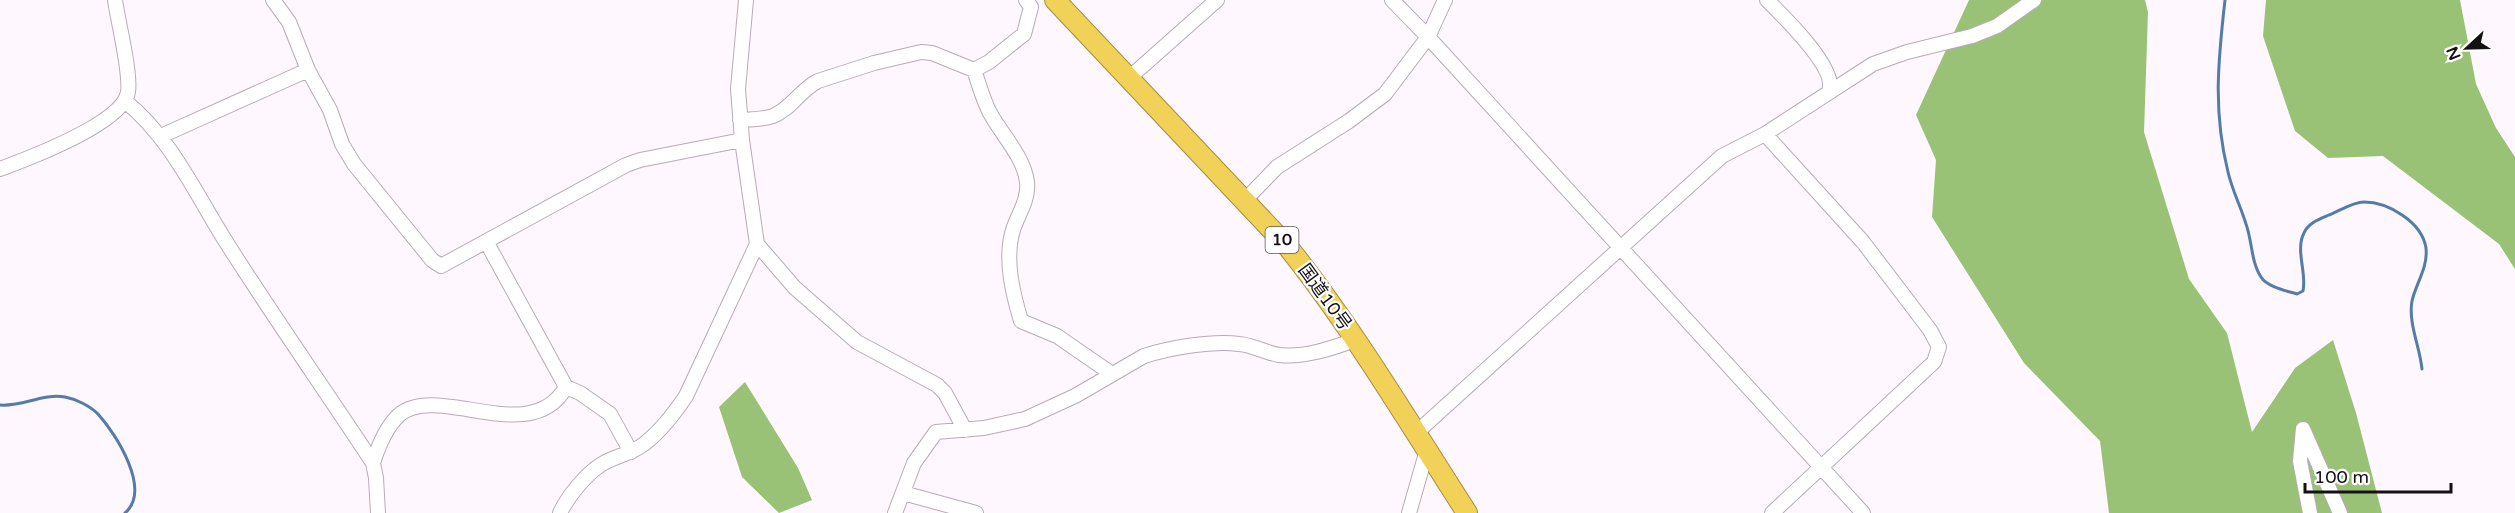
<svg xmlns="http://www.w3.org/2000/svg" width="2515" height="513" viewBox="0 0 2515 513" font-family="'Varela Round','Noto Sans JP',sans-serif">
  <rect width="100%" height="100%" fill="#fef7fe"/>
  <path fill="#99c276" d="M 1969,0 L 2145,0 L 2148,12 L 2144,132 L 2189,279 L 2227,333 L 2252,432 L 2295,368 L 2333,340 L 2356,413 L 2382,513 L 2109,513 L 2100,441 L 2024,363 L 1932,217 L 1936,160 L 1916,115 Z
    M 2266,0 L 2460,0 L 2476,84 L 2496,128 L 2515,157 L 2515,269 L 2499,244 L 2383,156 L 2328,158 L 2295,131 L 2263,36 Z
    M 745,382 L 798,468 L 812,500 L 779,513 L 742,477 L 719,407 Z"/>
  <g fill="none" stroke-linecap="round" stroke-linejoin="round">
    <path stroke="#547caa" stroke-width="3" d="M 2225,0 C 2218,61 2213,112 2228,172 C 2232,190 2241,207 2246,224 C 2252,240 2251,262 2261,277 C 2267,287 2287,291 2297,294 L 2303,291 C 2307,273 2295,250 2304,233 C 2308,223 2320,219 2329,215 C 2339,211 2353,202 2364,202 C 2388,202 2422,222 2426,248 C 2428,268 2416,283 2412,301 C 2408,323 2420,347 2422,369
      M 0,405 C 22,407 43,393 65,397 C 76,399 90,406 98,414 C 116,434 152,490 125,513"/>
    <defs>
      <path id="minor" d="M 273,0 L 289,22 L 308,70 L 330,110 L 342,144 L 354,164 L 432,260 L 441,266 L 626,165 L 640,160 L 742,140
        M 1392,0 L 1428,37 L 1863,513
        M 1767,0 C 1783,16 1838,69 1829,91
        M 974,70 L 989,62 L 1024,34 L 1031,7 L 1026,0
        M 1129,78 L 1217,0
        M 125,101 C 172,139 196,195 228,245 C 275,319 325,390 373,463 L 376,478 L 378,513
        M 740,120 C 751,119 762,120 773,116 C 791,109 800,90 818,81 L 874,63 L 921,52 L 932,53 L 974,70 C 979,84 983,100 990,113 C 1002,135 1024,157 1027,182 C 1029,200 1018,214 1013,230 C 1004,259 1013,294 1021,321 L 1057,336 L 1112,374
        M 1765,134 L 1863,242 L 1930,330 L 1939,347 L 1934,362 L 1772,513
        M 161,136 L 308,70
        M 0,169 C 27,159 124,123 128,92 C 131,72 118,22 115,0
        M 1245,200 L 1277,167 L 1349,121 L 1385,94 L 1428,37 L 1445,0
        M 757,244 L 795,288 L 857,342 L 937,385 L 945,393 L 965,430
        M 566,387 L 580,393 L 610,414 L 631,452
        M 1416,433 L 1722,156 L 1765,134 L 1873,64 L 1907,52 L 1972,36 L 1997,26 L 2034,0
        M 373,463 C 378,447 386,427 399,415 C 438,382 531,449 566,387 L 487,243
        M 903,493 L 976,513
        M 560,513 C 568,496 586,474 602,464 C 615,456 631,454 644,444 C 661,431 674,414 686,396 L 757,244 L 742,140 L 738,89 L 746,0
        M 895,513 L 914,463 L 936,432 L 984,428 L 1025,419 L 1075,396 L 1144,356 C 1169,348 1213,340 1239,344 C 1253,345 1266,353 1279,355 C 1305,358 1332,348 1355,340
        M 1409,513 L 1427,450
        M 2310,513 L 2300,461 L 2303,429 L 2340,513"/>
      <path id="highway" d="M 1055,0 L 1288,247 C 1354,330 1409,423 1467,513"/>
    </defs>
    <use href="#minor" stroke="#b7acb6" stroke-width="16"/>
    <use href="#highway" stroke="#a48d40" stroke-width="22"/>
    <use href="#minor" stroke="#fff" stroke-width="14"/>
    <use href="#highway" stroke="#f1d157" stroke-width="20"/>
  </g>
  <g text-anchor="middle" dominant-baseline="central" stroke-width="4.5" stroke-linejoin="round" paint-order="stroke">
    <rect fill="#fff" stroke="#5a585a" stroke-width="1.5" x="1265.5" y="227" width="33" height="26" rx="4.5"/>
    <g font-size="16" font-weight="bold" fill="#141014">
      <text x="1282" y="240">10</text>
    </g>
    <g font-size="18" fill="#141014" stroke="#fff">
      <text transform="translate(1325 297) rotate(54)">国道10号</text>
    </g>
  </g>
  <g transform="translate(2467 48) rotate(248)" stroke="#ffffff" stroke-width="4.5" paint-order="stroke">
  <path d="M0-4.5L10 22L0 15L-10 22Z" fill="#141014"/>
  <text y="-9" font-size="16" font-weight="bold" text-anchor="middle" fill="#141014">N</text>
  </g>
  <path d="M2305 483v9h146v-9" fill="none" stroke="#141014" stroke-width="3"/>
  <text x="2314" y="483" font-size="18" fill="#141014" stroke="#ffffff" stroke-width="4.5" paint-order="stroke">100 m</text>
</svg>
